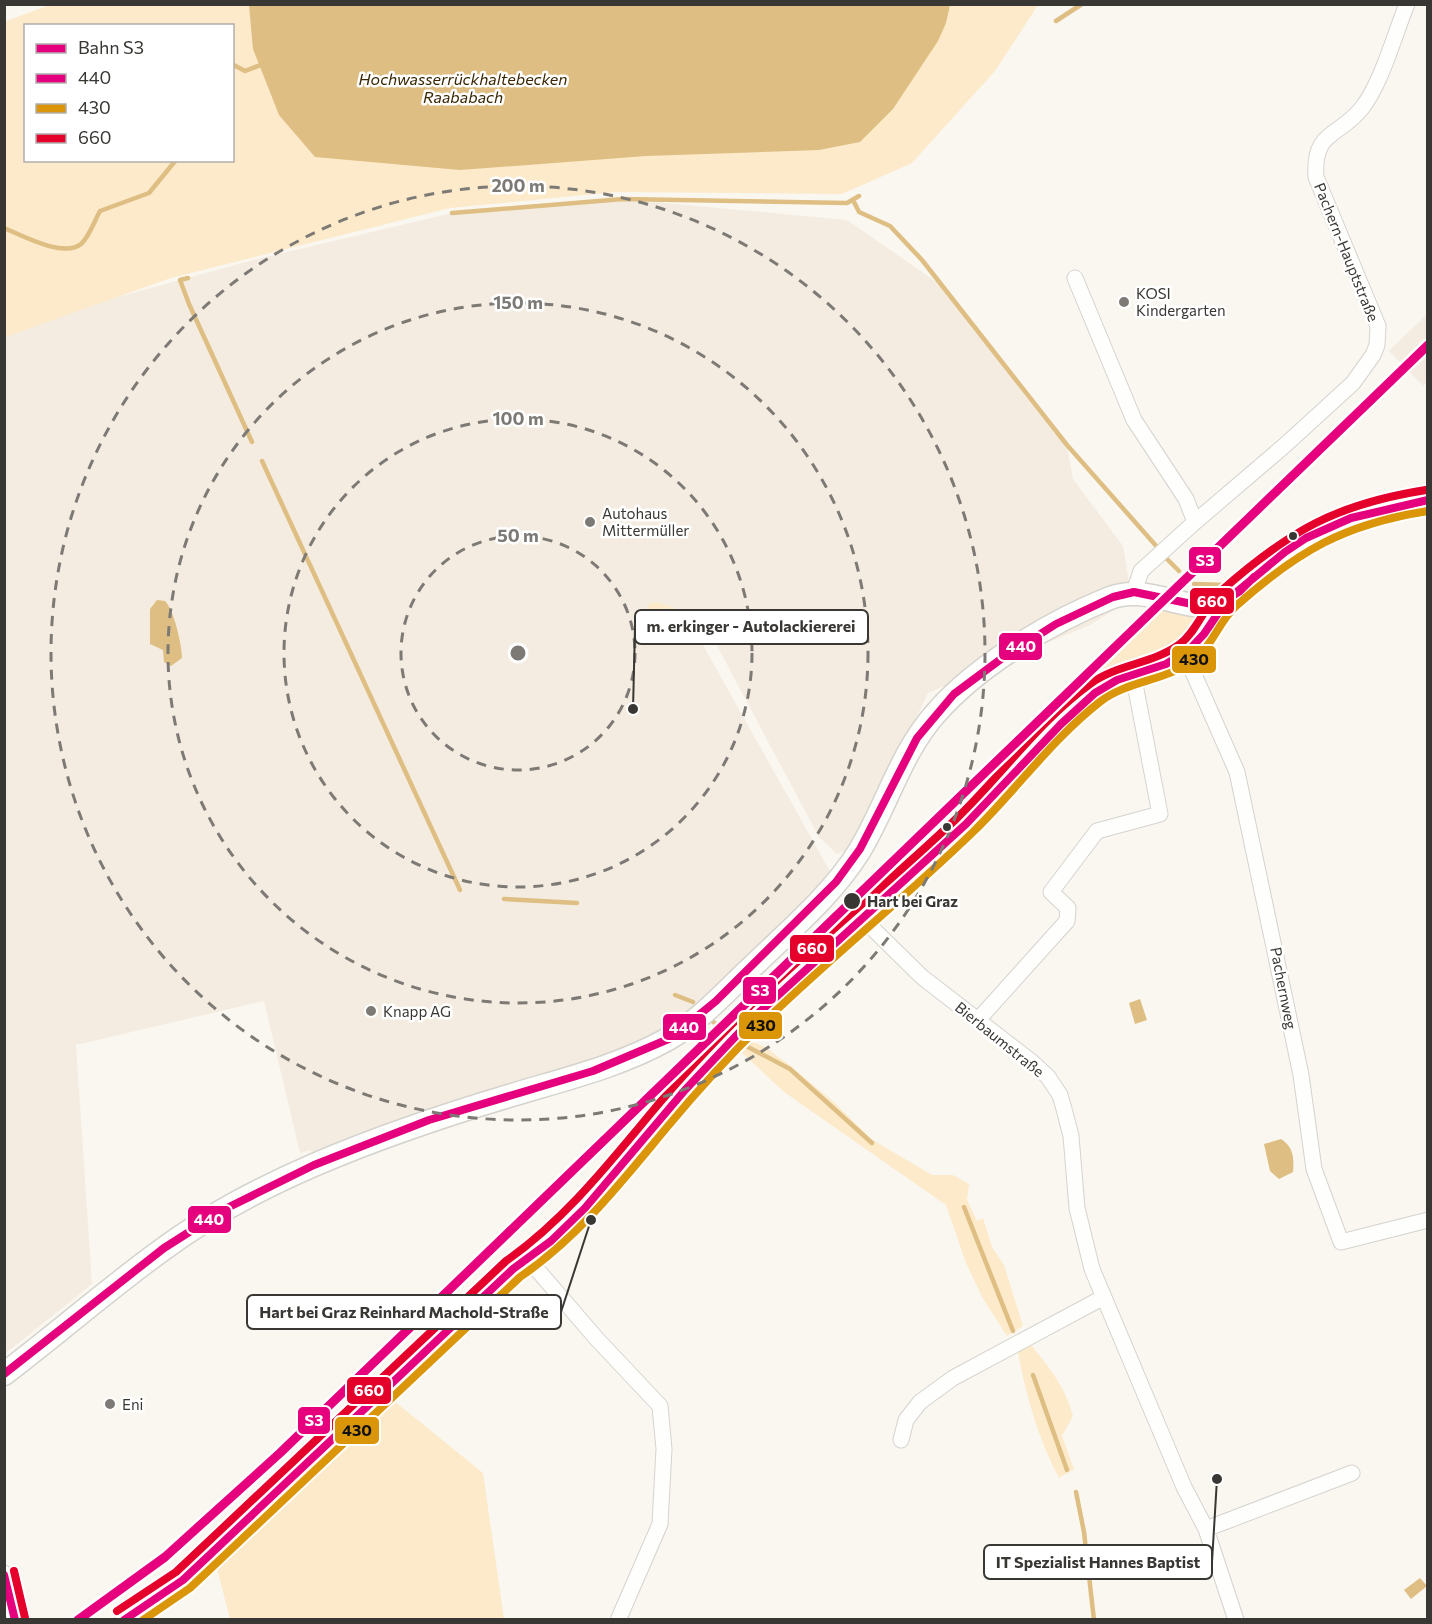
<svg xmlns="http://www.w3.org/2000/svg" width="1432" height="1624" viewBox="0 0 1432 1624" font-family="Commissioner,sans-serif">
  <rect width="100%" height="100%" fill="#faf7f1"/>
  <path fill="#f4ece0" d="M 623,199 L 847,220 L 938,283 L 1067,445 L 1073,479 L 1123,546 L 1132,599 L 1090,625 L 928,693 L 854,847 L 837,854 L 819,837 L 709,631 L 699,638 L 836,882 L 689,1024 L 314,1165 L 311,1150 L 300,1153 L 264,1001 L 76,1045 L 92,1284 L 5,1354 L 5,328 L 253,260 L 452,213 Z
    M 1427,314 L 1427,382 L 1423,386 L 1389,351 Z"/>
  <path fill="#fceaca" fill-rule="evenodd" d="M 52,4 L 1038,5 L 995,71 L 912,163 L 842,194 L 616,192 L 450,208 L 171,278 L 5,337 L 4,22 ZM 26,26 L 232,26 L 232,160 L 26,160 Z
    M 656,602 L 675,608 L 688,633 L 681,636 L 668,608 L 649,610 L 647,605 Z
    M 1164,608 L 1200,616 L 1202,623 L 1181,648 L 1116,672 L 1098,681 L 1078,698 L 1076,695 Z
    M 750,1041 L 765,1047 L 788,1064 L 836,1104 L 871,1139 L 932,1175 L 953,1175 L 969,1184 L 967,1200 L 977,1221 L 983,1218 L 992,1247 L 1004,1265 L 1023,1326 L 1007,1336 L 982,1297 L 966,1263 L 946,1205 L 784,1092 L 740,1051 Z
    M 1031,1345 C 1049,1367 1066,1388 1073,1416 L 1062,1436 L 1074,1469 L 1059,1478 C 1038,1438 1026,1396 1018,1352 Z
    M 372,1383 L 483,1473 L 504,1619 L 230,1619 L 211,1545 Z"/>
  <path fill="#debe82" d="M 249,5 L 249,4 L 950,5 L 946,23 L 938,41 L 893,109 L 860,142 L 819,150 L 646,156 L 460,170 L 315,157 L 279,115 L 253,49 Z
    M 157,600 L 165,601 C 174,610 182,645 182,658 L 171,666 L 164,662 L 163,650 L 150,644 L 150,609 Z
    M 1140,999 L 1147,1020 L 1135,1024 L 1129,1003 Z
    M 1281,1139 C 1294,1147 1294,1159 1293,1172 L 1279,1179 L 1270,1171 L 1264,1144 Z
    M 1420,1578 L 1427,1586 L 1411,1599 L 1404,1590 Z"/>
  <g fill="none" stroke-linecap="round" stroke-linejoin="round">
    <path stroke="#debe82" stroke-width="4.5" d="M 1056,21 L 1082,4
      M 232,64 L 245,71 L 263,64
      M 853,200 L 859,212 L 890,226 L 922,260 L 1067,445 L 1158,548
      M 452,213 L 623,199 L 847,203 L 859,196
      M 4,228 C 23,236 64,258 81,244 C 89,237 95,220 100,211 L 149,193 L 176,160
      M 188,278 L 180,280 L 189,304 L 252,442
      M 262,461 L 460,890
      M 1166,558 L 1179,571
      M 1194,584 L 1225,585
      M 504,899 L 577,903
      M 675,995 L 693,1002
      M 712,1021 L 716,1024
      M 748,1047 L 790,1069 L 872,1143
      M 964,1207 L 1013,1331
      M 1033,1375 L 1067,1470
      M 1076,1492 L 1084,1532 L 1094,1620"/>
    <defs>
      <path id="street" d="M 1075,278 L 1134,420 L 1186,499 L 1195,522 L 1141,571 L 1134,592
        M 1195,522 L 1284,446 L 1353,383 L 1373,355 L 1377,345 L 1378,326 L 1316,177 C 1313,130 1338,138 1362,108 C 1382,82 1394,36 1407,4
        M 1185,654 L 1237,772 L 1301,1075 L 1314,1169 L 1341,1242 L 1428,1220
        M 863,919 L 922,977 L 1032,1062 L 1048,1077 L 1060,1095 L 1064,1109 L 1071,1136 L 1077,1208 L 1092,1269 L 1184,1487 L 1206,1529 L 1236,1620
        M 978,1020 L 1067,921 L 1068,908 L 1051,892 L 1097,831 L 1160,814 L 1133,674
        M 528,1259 L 596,1338 L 660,1406 L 664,1449 L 660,1524 L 619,1618
        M 901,1440 L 906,1420 L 920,1402 L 953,1378 L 1104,1297
        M 1206,1529 L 1352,1473
        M 4,1573 L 15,1620
        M 123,1620 L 183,1580 L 513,1269 L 548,1244 L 582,1212 L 649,1132 L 752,1020 L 844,934 L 906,883 L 997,795 L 1041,743 L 1075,711 L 1109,683 L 1155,668 L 1185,654 L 1203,636 L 1226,601"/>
      <path id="secondary" d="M 4,1374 C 58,1333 108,1289 162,1250 C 209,1215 261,1188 314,1165 C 379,1137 445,1115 512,1095 C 565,1079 620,1066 668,1039 C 700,1021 727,990 754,965 C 791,929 833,894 860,850 C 887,805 901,752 936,713 C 978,665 1052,621 1110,598 C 1150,583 1185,615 1222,603 C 1243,596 1257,571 1275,558 C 1320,522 1371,507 1428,500"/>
    </defs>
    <use href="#street" stroke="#d5d3ce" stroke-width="17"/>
    <use href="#secondary" stroke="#d5d3ce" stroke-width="25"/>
    <use href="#street" stroke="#fefefd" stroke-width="15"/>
    <use href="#secondary" stroke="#fefefd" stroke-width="22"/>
    <defs>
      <path id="bus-1" d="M 4,1374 L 164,1248 L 227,1208 L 314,1165 L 429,1120 L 593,1071 L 671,1038 L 716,1001 L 836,882 L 860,849 L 917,738 L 954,694 L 1001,659 L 1056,624 L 1113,597 L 1134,592 L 1192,604 L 1219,604 L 1240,591 L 1254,577
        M 4,1575 L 15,1620
        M 124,1620 L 183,1580 L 513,1269 L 551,1241 L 585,1208 L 685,1090 L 753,1018 L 966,824 L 1061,724 L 1095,693 L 1117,680 L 1166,664 L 1188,651 L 1204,634 L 1227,600 L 1285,552 L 1306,538 L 1351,518 L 1428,500"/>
      <path id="bus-2" d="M 143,1620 L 190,1588 L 520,1277 C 579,1237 622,1181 668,1126 C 698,1090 729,1056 763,1023 C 831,957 905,898 974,831 C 1017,789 1053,738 1101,701 C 1129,680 1167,681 1195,659 C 1213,645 1219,621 1236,606 C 1298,551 1344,524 1428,511"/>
      <path id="bus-3" d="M 14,1571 L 25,1618
        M 117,1611 L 176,1572 L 506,1261 C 564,1220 606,1167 651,1113 C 680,1078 711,1045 743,1013 C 811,945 887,885 956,819 C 1002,775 1039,721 1090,684 C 1117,664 1153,664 1180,644 C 1198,630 1204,606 1221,591 C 1289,531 1336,504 1426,490"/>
    </defs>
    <use href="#bus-1" stroke="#fff" stroke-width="12"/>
    <use href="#bus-2" stroke="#fff" stroke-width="12"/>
    <use href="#bus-3" stroke="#fff" stroke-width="12"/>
    <use href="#bus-1" stroke="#e5007d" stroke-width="8"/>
    <use href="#bus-2" stroke="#da9508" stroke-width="8"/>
    <use href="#bus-3" stroke="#e4002b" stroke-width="8"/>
    <defs>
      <path id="rail-1" d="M 78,1620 L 165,1557 L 280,1453 L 1428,345"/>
    </defs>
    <use href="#rail-1" stroke="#fff" stroke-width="14"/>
    <use href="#rail-1" stroke="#e6007e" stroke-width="9"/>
  </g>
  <g fill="none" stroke="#7d7a76" stroke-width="3" stroke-dasharray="10 8">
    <circle cx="518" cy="653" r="117"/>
    <circle cx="518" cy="653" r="234"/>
    <circle cx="518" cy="653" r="350"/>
    <circle cx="518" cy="653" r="467"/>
  </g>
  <g fill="#7d7a76" stroke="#fff" stroke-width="2">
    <circle cx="1124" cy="302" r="6"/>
    <circle cx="590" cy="522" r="6"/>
    <circle cx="371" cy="1011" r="6"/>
    <circle cx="110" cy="1404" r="6"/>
  </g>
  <g fill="#393733" stroke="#fff" stroke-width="2">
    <circle cx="1293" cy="536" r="5"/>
    <circle cx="947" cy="827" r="5"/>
    <circle cx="852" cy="901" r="9"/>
  </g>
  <g text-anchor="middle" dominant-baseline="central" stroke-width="5" stroke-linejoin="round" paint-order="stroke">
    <g font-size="15" fill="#393733" stroke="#fff">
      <text transform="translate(1347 252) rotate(68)">Pachern-Hauptstraße</text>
      <text transform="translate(1284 988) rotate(79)">Pachernweg</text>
      <text transform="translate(1000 1039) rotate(39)">Bierbaumstraße</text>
    </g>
    <g font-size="15" fill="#393733" stroke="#fff" text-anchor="start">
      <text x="1136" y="293">KOSI<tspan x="1136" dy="17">Kindergarten</tspan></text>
      <text x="602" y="513">Autohaus<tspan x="602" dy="17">Mittermüller</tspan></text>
      <text x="383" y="1011">Knapp AG</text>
      <text x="122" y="1404">Eni</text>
    </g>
    <g font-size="15" font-weight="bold" fill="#393733" stroke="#fff" text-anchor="start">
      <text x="867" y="901">Hart bei Graz</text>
    </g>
    <g font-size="16" font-style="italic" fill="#392702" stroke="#fff">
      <text x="463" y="78">Hochwasserrückhaltebecken<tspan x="463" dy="18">Raababach</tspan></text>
    </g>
  </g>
  <circle cx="518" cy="653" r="9" fill="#7d7a76" stroke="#fff" stroke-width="3"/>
  <g font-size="18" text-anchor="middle" font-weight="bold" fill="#7d7a76" stroke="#fff" stroke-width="5" stroke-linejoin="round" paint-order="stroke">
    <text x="518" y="192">200 m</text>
    <text x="518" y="309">150 m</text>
    <text x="518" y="425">100 m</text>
    <text x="518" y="542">50 m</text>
  </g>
  <path fill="none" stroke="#393733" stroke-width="2" d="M633 709L635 627M591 1220L561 1312M1217 1479L1212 1562"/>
  <g fill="#393733" stroke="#fff" stroke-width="2">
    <circle cx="633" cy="709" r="6"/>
    <circle cx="591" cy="1220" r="6"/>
    <circle cx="1217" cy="1479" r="6"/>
  </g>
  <g fill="#fff" stroke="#393733" stroke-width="2">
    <rect x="635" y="610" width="233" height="34" rx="6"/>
    <rect x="247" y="1295" width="314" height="34" rx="6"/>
    <rect x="984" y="1545" width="228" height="34" rx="6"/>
  </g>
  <g font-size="16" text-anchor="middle" font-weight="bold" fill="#393733">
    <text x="751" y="632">m. erkinger - Autolackiererei</text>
    <text x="404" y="1318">Hart bei Graz Reinhard Machold-Straße</text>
    <text x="1098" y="1568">IT Spezialist Hannes Baptist</text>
  </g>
  <g stroke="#fff" stroke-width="2">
    <rect x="1188" y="546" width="34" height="28" rx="6" fill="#e6007e"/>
    <rect x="1189" y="587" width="46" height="28" rx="6" fill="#e4002b"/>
    <rect x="998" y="632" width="45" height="29" rx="6" fill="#e5007d"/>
    <rect x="1171" y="645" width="46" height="29" rx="6" fill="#da9508"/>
    <rect x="789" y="934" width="46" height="29" rx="6" fill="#e4002b"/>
    <rect x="742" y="976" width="35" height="29" rx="6" fill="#e6007e"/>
    <rect x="738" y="1011" width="45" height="29" rx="6" fill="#da9508"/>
    <rect x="662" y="1013" width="45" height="28" rx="6" fill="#e5007d"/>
    <rect x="187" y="1205" width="45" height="29" rx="6" fill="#e5007d"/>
    <rect x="346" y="1376" width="46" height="29" rx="6" fill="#e4002b"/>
    <rect x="297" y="1406" width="34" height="29" rx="6" fill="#e6007e"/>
    <rect x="334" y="1416" width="46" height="29" rx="6" fill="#da9508"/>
  </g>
  <g font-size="16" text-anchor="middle" font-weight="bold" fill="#fff">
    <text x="1205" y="566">S3</text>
    <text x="1212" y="607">660</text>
    <text x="1021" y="652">440</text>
    <text x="812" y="954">660</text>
    <text x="760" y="996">S3</text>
    <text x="684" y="1033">440</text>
    <text x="209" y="1225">440</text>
    <text x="369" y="1396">660</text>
    <text x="314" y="1426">S3</text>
  </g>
  <g font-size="16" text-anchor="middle" font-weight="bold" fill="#111">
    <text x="1194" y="665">430</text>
    <text x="761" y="1031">430</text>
    <text x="357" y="1436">430</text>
  </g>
  <rect width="1432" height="1624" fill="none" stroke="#393733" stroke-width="12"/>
  <rect x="24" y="24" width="210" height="138" fill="#ffffff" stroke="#b0afad" stroke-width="1.5"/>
  <rect x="36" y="44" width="30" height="9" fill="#e6007e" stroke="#b0afad" stroke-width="1.5"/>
  <text x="78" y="54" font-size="18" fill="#393733">Bahn S3</text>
  <rect x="36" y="74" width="30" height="9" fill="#e5007d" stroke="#b0afad" stroke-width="1.5"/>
  <text x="78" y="84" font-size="18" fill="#393733">440</text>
  <rect x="36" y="104" width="30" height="9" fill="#da9508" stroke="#b0afad" stroke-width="1.5"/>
  <text x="78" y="114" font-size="18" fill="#393733">430</text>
  <rect x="36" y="134" width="30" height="9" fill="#e4002b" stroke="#b0afad" stroke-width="1.5"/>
  <text x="78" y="144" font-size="18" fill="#393733">660</text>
</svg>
